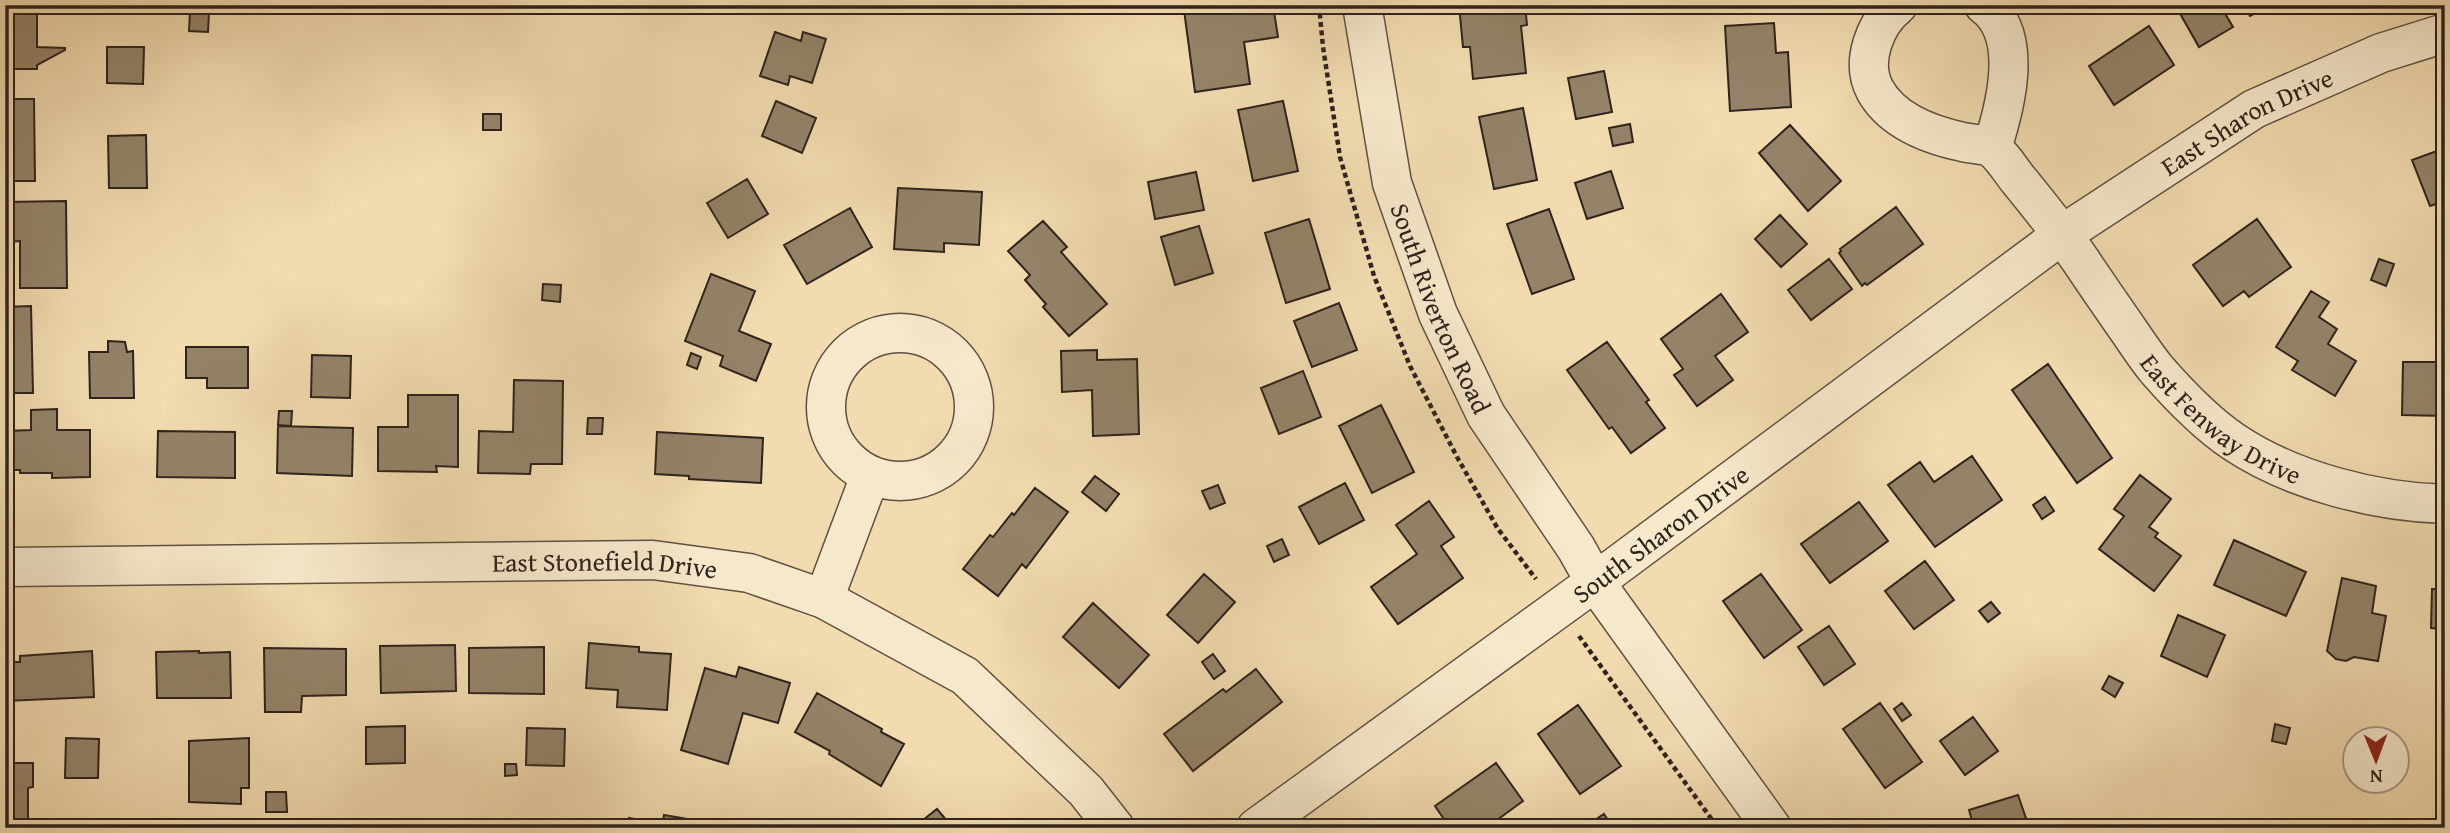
<svg xmlns="http://www.w3.org/2000/svg" width="2450" height="833" viewBox="0 0 2450 833" font-family="'Gentium Book Plus',serif">
  <rect width="100%" height="100%" fill="#f1dbaf"/>
  <filter id="stains"><feTurbulence type="fractalNoise" baseFrequency=".00286" numOctaves="4"/><feColorMatrix values="0 0 0 0 .2 0 0 0 0 .09 0 0 0 0 .02 0 0 0 .5 -.17"/></filter>
  <radialGradient id="worn" r=".72"><stop offset=".6" stop-color="#630" stop-opacity="0"/><stop offset="1" stop-color="#630" stop-opacity=".3"/></radialGradient>
  <path fill="#948369" stroke="#2f231d" stroke-width="2" d="M 5,5 L 37,5 L 37,47 L 65,48 L 65,50 L 37,65 L 37,69 L 5,69 Z
    M 1217,5 L 1273,5 L 1278,37 L 1244,42 L 1250,84 L 1195,92 L 1184,10 Z
    M 1459,5 L 1525,5 L 1527,25 L 1521,26 L 1526,73 L 1473,79 L 1470,47 L 1463,47 Z
    M 2186,5 L 2220,5 L 2233,27 L 2199,47 L 2178,10 Z
    M 2244,5 L 2272,5 L 2250,16 Z
    M 190,11 L 209,12 L 208,32 L 189,31 Z
    M 1774,23 L 1776,53 L 1788,52 L 1791,107 L 1730,111 L 1725,26 Z
    M 2149,26 L 2174,65 L 2114,105 L 2089,66 Z
    M 775,32 L 801,41 L 803,32 L 826,39 L 812,83 L 790,76 L 788,85 L 760,76 Z
    M 107,47 L 144,47 L 143,84 L 107,83 Z
    M 1604,71 L 1612,112 L 1576,119 L 1568,78 Z
    M 5,99 L 34,99 L 35,181 L 5,181 Z
    M 776,101 L 816,118 L 802,153 L 762,136 Z
    M 1283,101 L 1298,171 L 1253,181 L 1238,110 Z
    M 1523,108 L 1537,180 L 1494,189 L 1479,117 Z
    M 483,114 L 501,114 L 501,130 L 483,130 Z
    M 1630,124 L 1633,142 L 1613,146 L 1609,128 Z
    M 1790,125 L 1841,181 L 1808,211 L 1759,153 Z
    M 146,135 L 147,188 L 109,188 L 108,136 Z
    M 2445,148 L 2445,201 L 2430,206 L 2412,160 Z
    M 1611,171 L 1623,208 L 1587,219 L 1575,183 Z
    M 1196,172 L 1204,210 L 1155,219 L 1148,182 Z
    M 747,179 L 768,214 L 728,238 L 707,203 Z
    M 898,188 L 982,192 L 979,245 L 944,243 L 944,252 L 894,249 Z
    M 66,201 L 67,288 L 20,288 L 20,241 L 5,242 L 5,202 Z
    M 1896,207 L 1923,244 L 1867,285 L 1865,283 L 1862,286 L 1839,253 L 1841,251 L 1840,249 Z
    M 850,208 L 872,247 L 807,284 L 784,245 Z
    M 1549,209 L 1574,279 L 1532,294 L 1507,224 Z
    M 1780,215 L 1807,244 L 1781,267 L 1755,239 Z
    M 1309,219 L 1330,289 L 1286,303 L 1265,233 Z
    M 2257,219 L 2291,267 L 2249,297 L 2244,291 L 2223,306 L 2193,265 Z
    M 1043,221 L 1067,247 L 1061,252 L 1107,304 L 1069,336 L 1043,307 L 1046,304 L 1025,280 L 1030,275 L 1008,251 Z
    M 1199,226 L 1213,273 L 1175,285 L 1161,237 Z
    M 1829,259 L 1852,289 L 1811,320 L 1788,290 Z
    M 2379,259 L 2394,264 L 2386,286 L 2371,280 Z
    M 711,274 L 755,291 L 739,331 L 771,344 L 756,381 L 720,366 L 723,356 L 685,341 Z
    M 543,284 L 561,285 L 560,302 L 542,300 Z
    M 2311,291 L 2329,302 L 2319,317 L 2337,329 L 2328,344 L 2356,361 L 2335,396 L 2292,370 L 2298,361 L 2276,347 Z
    M 1721,294 L 1748,332 L 1715,356 L 1733,380 L 1697,406 L 1674,375 L 1683,369 L 1661,339 Z
    M 1339,303 L 1357,350 L 1312,367 L 1294,321 Z
    M 31,306 L 33,393 L 5,393 L 5,307 Z
    M 108,341 L 125,342 L 127,352 L 133,351 L 134,398 L 90,398 L 89,352 L 108,352 Z
    M 1607,342 L 1649,400 L 1646,402 L 1665,428 L 1631,453 L 1612,427 L 1609,429 L 1567,370 Z
    M 186,347 L 248,347 L 248,388 L 207,388 L 207,378 L 186,378 Z
    M 1097,350 L 1097,360 L 1137,359 L 1139,434 L 1093,436 L 1092,390 L 1062,392 L 1061,351 Z
    M 691,353 L 701,357 L 697,369 L 687,365 Z
    M 312,355 L 351,356 L 350,398 L 311,397 Z
    M 2403,362 L 2445,362 L 2445,416 L 2402,415 Z
    M 2048,364 L 2112,458 L 2077,483 L 2012,390 Z
    M 1303,371 L 1321,417 L 1279,434 L 1261,388 Z
    M 514,380 L 563,381 L 562,464 L 531,464 L 530,474 L 478,473 L 479,431 L 513,432 Z
    M 408,395 L 458,395 L 458,467 L 436,466 L 437,472 L 378,471 L 378,427 L 408,427 Z
    M 1381,405 L 1414,472 L 1372,493 L 1339,426 Z
    M 57,409 L 57,430 L 90,430 L 90,477 L 52,478 L 52,473 L 20,473 L 20,470 L 5,470 L 5,431 L 31,430 L 31,410 Z
    M 279,411 L 292,411 L 291,426 L 278,425 Z
    M 588,418 L 603,418 L 602,434 L 587,434 Z
    M 278,426 L 353,428 L 352,476 L 277,473 Z
    M 158,431 L 235,432 L 235,478 L 157,477 Z
    M 657,432 L 763,438 L 761,483 L 689,479 L 689,476 L 655,474 Z
    M 1972,456 L 2002,500 L 1935,547 L 1888,485 L 1920,462 L 1934,482 Z
    M 2140,475 L 2171,499 L 2149,527 L 2158,533 L 2155,537 L 2181,556 L 2154,591 L 2099,549 L 2124,516 L 2114,509 Z
    M 1095,476 L 1119,494 L 1106,511 L 1082,492 Z
    M 1345,483 L 1364,520 L 1319,544 L 1299,507 Z
    M 1218,485 L 1225,503 L 1210,509 L 1202,491 Z
    M 1035,488 L 1068,512 L 1026,568 L 1022,564 L 998,596 L 963,569 L 990,535 L 993,537 L 1012,513 L 1014,515 Z
    M 2045,497 L 2054,511 L 2042,519 L 2033,505 Z
    M 1429,501 L 1454,537 L 1441,546 L 1463,578 L 1398,624 L 1371,587 L 1417,554 L 1396,525 Z
    M 1859,502 L 1888,541 L 1830,583 L 1801,544 Z
    M 1282,539 L 1289,555 L 1274,562 L 1267,546 Z
    M 2234,540 L 2306,572 L 2286,616 L 2214,585 Z
    M 1925,561 L 1954,600 L 1914,629 L 1885,591 Z
    M 1204,574 L 1235,602 L 1198,643 L 1167,615 Z
    M 1761,574 L 1802,630 L 1764,658 L 1723,601 Z
    M 2342,578 L 2376,586 L 2372,613 L 2386,616 L 2378,661 L 2354,657 L 2346,661 L 2336,659 L 2327,651 Z
    M 2432,589 L 2445,590 L 2445,669 L 2441,669 L 2442,629 L 2431,628 Z
    M 1991,602 L 2000,613 L 1988,622 L 1979,611 Z
    M 1093,603 L 1149,655 L 1119,688 L 1063,637 Z
    M 2178,615 L 2225,635 L 2207,677 L 2161,656 Z
    M 1829,626 L 1855,664 L 1824,685 L 1798,647 Z
    M 589,643 L 637,647 L 639,647 L 639,652 L 671,654 L 667,710 L 617,707 L 618,690 L 586,688 Z
    M 455,645 L 456,691 L 381,693 L 380,646 Z
    M 544,647 L 544,694 L 469,693 L 469,648 Z
    M 264,648 L 346,649 L 346,695 L 302,696 L 301,712 L 265,712 Z
    M 92,651 L 94,697 L 5,701 L 5,662 L 20,662 L 20,656 Z
    M 199,651 L 199,653 L 230,652 L 231,698 L 157,698 L 156,652 Z
    M 1213,654 L 1225,671 L 1214,679 L 1202,662 Z
    M 739,667 L 790,683 L 778,723 L 743,713 L 728,764 L 681,750 L 705,668 L 736,677 Z
    M 1256,669 L 1282,702 L 1193,771 L 1164,734 L 1223,689 L 1226,692 Z
    M 2109,676 L 2123,683 L 2115,697 L 2102,689 Z
    M 817,693 L 882,729 L 881,732 L 904,744 L 881,786 L 829,754 L 830,751 L 795,732 Z
    M 1880,703 L 1922,762 L 1885,788 L 1843,729 Z
    M 1902,703 L 1911,715 L 1902,721 L 1894,709 Z
    M 1578,705 L 1621,766 L 1580,794 L 1538,734 Z
    M 1973,717 L 1998,751 L 1965,775 L 1940,741 Z
    M 2275,724 L 2290,728 L 2286,744 L 2272,741 Z
    M 405,726 L 405,763 L 366,764 L 366,727 Z
    M 527,728 L 565,729 L 564,766 L 526,765 Z
    M 66,738 L 99,739 L 98,778 L 65,778 Z
    M 249,738 L 249,788 L 241,788 L 241,804 L 189,802 L 189,741 Z
    M 5,763 L 33,763 L 33,787 L 28,788 L 28,825 L 5,825 Z
    M 1496,763 L 1523,801 L 1486,828 L 1450,828 L 1435,806 Z
    M 505,764 L 516,764 L 517,775 L 505,776 Z
    M 266,792 L 286,792 L 287,812 L 266,812 Z
    M 2018,795 L 2028,824 L 2043,820 L 2045,828 L 1974,828 L 1969,810 Z
    M 937,809 L 953,828 L 913,828 Z
    M 1604,814 L 1613,828 L 1583,828 Z
    M 664,815 L 688,819 L 687,828 L 662,828 Z
    M 629,818 L 647,821 L 646,828 L 628,828 Z
    M 2184,823 L 2211,823 L 2211,828 L 2184,828 Z"/>
  <g fill="none" stroke-linecap="round" stroke-linejoin="round">
    <defs>
      <g id="street">
        <path id="s1" d="M 1362,5 L 1392,183 L 1438,314 L 1486,415 L 1576,548 L 1595,582 L 1772,828"/>
        <path id="s2" d="M 1898,5 C 1875,23 1860,62 1875,90 C 1892,121 1930,135 1963,142 C 1971,144 1986,144 1993,149 C 2002,156 2010,169 2017,178 C 2039,205 2061,232 2081,261 C 2097,285 2113,308 2129,331 C 2138,344 2147,358 2157,370 C 2178,394 2207,424 2234,442 C 2292,481 2376,502 2445,504"/>
        <path d="M 1984,5 C 2025,35 2005,108 1992,148"/>
        <circle cx="900" cy="407" r="74"/>
        <path id="s3" d="M 5,567 L 653,560 L 749,573 L 824,599 L 965,676 L 1086,791 L 1115,828"/>
        <path d="M 824,599 L 870,476"/>
        <path id="s4" d="M 1256,828 L 1595,582 L 2063,234 L 2254,109 L 2381,53 L 2445,33"/>
      </g>
    </defs>
    <use href="#street" stroke="#605142" stroke-width="41"/>
    <path stroke="#2f231d" stroke-width="4.5" stroke-dasharray="5 3.5" stroke-linecap="butt" d="M 1319,5 L 1323,47 L 1340,157 L 1374,276 L 1410,366 L 1457,457 L 1498,529 L 1536,579
      M 1579,636 L 1718,828"/>
    <use href="#street" stroke="#f6e8cb" stroke-width="38"/>
  </g>
  <g text-anchor="middle" dominant-baseline="central" stroke-width="5" stroke-linejoin="round" paint-order="stroke">
    <g font-size="26" fill="#2f231d" stroke="#f6e8cb">
      <text stroke="none"><textPath href="#s4" startOffset="1218">East Sharon Drive</textPath></text>
      <text stroke="none"><textPath href="#s1" startOffset="315">South Riverton Road</textPath></text>
      <text stroke="none"><textPath href="#s2" startOffset="588">East Fenway Drive</textPath></text>
      <text stroke="none"><textPath href="#s4" startOffset="500">South Sharon Drive</textPath></text>
      <text stroke="none"><textPath href="#s3" startOffset="600">East Stonefield Drive</textPath></text>
    </g>
  </g>
  <rect width="2450" height="833" fill="none" stroke="#f1dbaf" stroke-width="28"/>
  <rect x="7" y="7" width="2436" height="819" fill="none" stroke="#2f231d" stroke-width="3.5"/>
  <rect x="14" y="14" width="2422" height="805" fill="none" stroke="#2f231d" stroke-width="2"/>
  <g transform="translate(2376 760) rotate(179)"><circle r="33" fill="#f6e8cb" stroke="#a69985" stroke-width="2"/>
  <path d="M0-5L12 26L0 18L-12 26Z" fill="#8f2418"/>
  <text y="-10" font-size="19" font-weight="bold" text-anchor="middle" fill="#2f231d">N</text>
  </g>
  <rect width="100%" height="100%" filter="url(#stains)"/>
  <rect width="100%" height="100%" fill="url(#worn)"/>
</svg>
